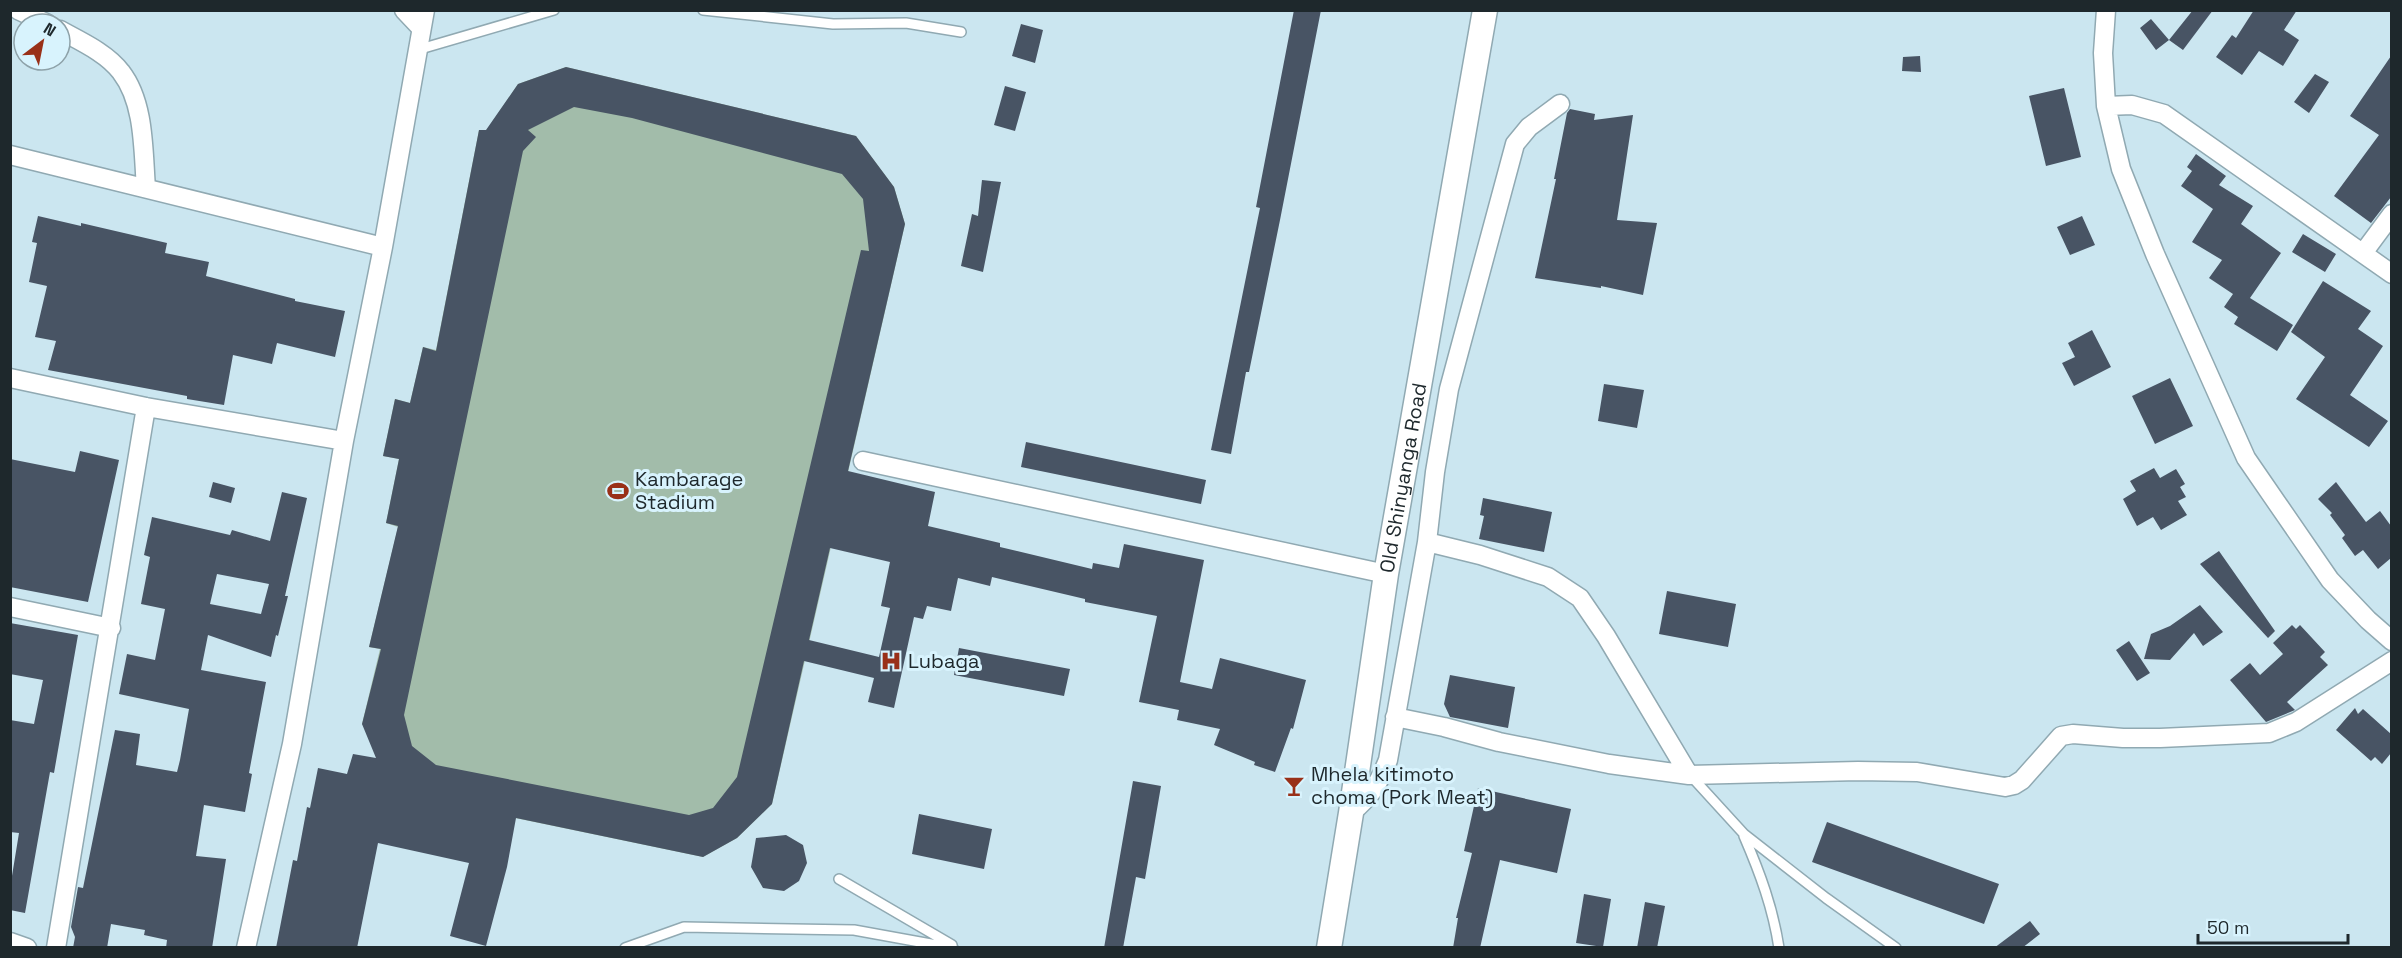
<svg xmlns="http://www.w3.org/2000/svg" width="2402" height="958" viewBox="0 0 2402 958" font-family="'Space Grotesk',sans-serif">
  <rect width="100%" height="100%" fill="#cbe6f0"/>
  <path fill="#a2bcaa" d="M 566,67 L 856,136 L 894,187 L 905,224 L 772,804 L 737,838 L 703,857 L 409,796 L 362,724 L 380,649 L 369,647 L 398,527 L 386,523 L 399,459 L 383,456 L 395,399 L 410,403 L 423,347 L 436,350 L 479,130 L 487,130 L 518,84 Z"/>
  <path fill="#485464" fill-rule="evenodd" d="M 1294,10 L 1321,10 L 1280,220 L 1249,372 L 1246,372 L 1231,454 L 1211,450 L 1260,208 L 1256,207 Z
    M 2193,10 L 2213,10 L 2183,50 L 2169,40 Z
    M 2254,10 L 2297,10 L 2284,30 L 2299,40 L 2283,66 L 2259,51 L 2242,75 L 2216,57 L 2232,35 L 2236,38 Z
    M 2151,19 L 2169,40 L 2156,50 L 2140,28 Z
    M 1021,24 L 1043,30 L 1035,63 L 1012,56 Z
    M 1920,56 L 1921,72 L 1902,71 L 1903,57 Z
    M 2391,56 L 2391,197 L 2371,223 L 2334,196 L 2379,135 L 2350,116 Z
    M 566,67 L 856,136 L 894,187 L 905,224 L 848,471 L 935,492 L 928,526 L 1000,543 L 1000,547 L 1092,569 L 1093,563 L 1119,568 L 1124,544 L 1204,560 L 1180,682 L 1212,689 L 1220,658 L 1306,680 L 1293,729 L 1291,728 L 1275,772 L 1254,765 L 1255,762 L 1214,745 L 1220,729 L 1177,720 L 1179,710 L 1139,702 L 1157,616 L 1085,602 L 1085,599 L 992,577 L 990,586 L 958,578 L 951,611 L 927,606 L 923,619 L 914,617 L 894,708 L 868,702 L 874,678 L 804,661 L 772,804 L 737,838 L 703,857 L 516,818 L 507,867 L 486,946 L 450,936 L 469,863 L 378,843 L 357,948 L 276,948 L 293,860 L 297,861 L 307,807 L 310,808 L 318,768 L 347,774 L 353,754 L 376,758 L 362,724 L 381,649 L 369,647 L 398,526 L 386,523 L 399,459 L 383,456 L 395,399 L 410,403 L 423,347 L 436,351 L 479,130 L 486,130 L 518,84 ZM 574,107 L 632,118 L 842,174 L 863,199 L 869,251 L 861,250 L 737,777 L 713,808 L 689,815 L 436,765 L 412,746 L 404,715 L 523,151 L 536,137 L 528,130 ZM 830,548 L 890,562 L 881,606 L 890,608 L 879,657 L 809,640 Z
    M 2315,74 L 2329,82 L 2309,113 L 2294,102 Z
    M 1005,86 L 1026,92 L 1015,131 L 994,125 Z
    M 2064,88 L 2081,157 L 2046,166 L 2029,96 Z
    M 1570,109 L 1595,114 L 1594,120 L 1633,115 L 1617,220 L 1657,223 L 1643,295 L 1601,286 L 1601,288 L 1535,278 L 1556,179 L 1554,179 L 1567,113 Z
    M 2196,154 L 2226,176 L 2219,185 L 2253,206 L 2241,224 L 2281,253 L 2250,298 L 2293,325 L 2277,351 L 2234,324 L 2238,317 L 2224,307 L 2233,294 L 2209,278 L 2222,260 L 2192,242 L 2213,209 L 2181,186 L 2192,171 L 2187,167 Z
    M 982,180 L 1001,182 L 983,272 L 961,266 L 972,214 L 978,216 Z
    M 38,216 L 81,226 L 81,223 L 167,243 L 165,253 L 209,262 L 206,276 L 295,299 L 295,301 L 345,311 L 335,357 L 277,343 L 272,364 L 233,355 L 224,405 L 187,399 L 187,396 L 48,370 L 56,341 L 35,337 L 47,286 L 29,282 L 37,243 L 32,242 Z
    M 2082,216 L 2095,245 L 2070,255 L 2057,227 Z
    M 2303,234 L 2336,254 L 2325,272 L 2292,252 Z
    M 2323,281 L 2371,311 L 2358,329 L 2383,346 L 2350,395 L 2388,421 L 2369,447 L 2296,399 L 2325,357 L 2291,332 Z
    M 2092,330 L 2111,367 L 2074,386 L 2062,363 L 2075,357 L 2068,343 Z
    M 2170,378 L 2193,426 L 2155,444 L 2132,396 Z
    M 1604,384 L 1644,390 L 1637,428 L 1598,421 Z
    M 1026,442 L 1206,480 L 1201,504 L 1021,467 Z
    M 80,451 L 119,460 L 88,602 L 10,587 L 10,459 L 75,472 Z
    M 2154,468 L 2160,478 L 2176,469 L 2185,484 L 2180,487 L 2186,497 L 2178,501 L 2187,515 L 2161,530 L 2153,517 L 2137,526 L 2123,499 L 2136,491 L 2130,481 Z
    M 213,482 L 235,488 L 231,503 L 209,497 Z
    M 2336,482 L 2366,522 L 2380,511 L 2391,526 L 2391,558 L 2378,569 L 2363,550 L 2355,556 L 2342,538 L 2345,535 L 2330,515 L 2332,513 L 2318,499 Z
    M 282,492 L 307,498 L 285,596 L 288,596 L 278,636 L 276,635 L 271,657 L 208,635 L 201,670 L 266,682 L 249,773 L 252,774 L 245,812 L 204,805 L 196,856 L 226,859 L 212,948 L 166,948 L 167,940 L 144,935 L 145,930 L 111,924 L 107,948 L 73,948 L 75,937 L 71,927 L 78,887 L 83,888 L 115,730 L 140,734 L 136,765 L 177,772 L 180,760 L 189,709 L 119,694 L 127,654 L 155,660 L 165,609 L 141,604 L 150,557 L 144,555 L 152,517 L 230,535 L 232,530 L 270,541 ZM 217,574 L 269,584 L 261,614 L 210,604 Z
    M 1483,498 L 1552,512 L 1544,552 L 1479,539 L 1484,516 L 1480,515 Z
    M 2219,551 L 2275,631 L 2268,638 L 2200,564 Z
    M 1667,591 L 1736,604 L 1728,647 L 1659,634 Z
    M 2200,605 L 2223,632 L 2203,646 L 2194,633 L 2170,660 L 2144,659 L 2151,634 L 2170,626 Z
    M 10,623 L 78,635 L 54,773 L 50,772 L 25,913 L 10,910 L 10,888 L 19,833 L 10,832 L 10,720 L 34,724 L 43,680 L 10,674 Z
    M 2292,625 L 2296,629 L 2300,625 L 2325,652 L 2320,657 L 2328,665 L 2287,702 L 2295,710 L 2266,722 L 2230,680 L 2250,663 L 2260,675 L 2283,654 L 2273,643 Z
    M 2129,641 L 2150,673 L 2137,681 L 2116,650 Z
    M 959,648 L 1070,669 L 1064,696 L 954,675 Z
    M 1450,675 L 1515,687 L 1508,728 L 1450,717 L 1444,704 Z
    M 2355,708 L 2358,714 L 2363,709 L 2391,734 L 2391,753 L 2382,764 L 2375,757 L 2371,761 L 2336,730 Z
    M 1133,781 L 1161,786 L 1145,879 L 1136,877 L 1123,948 L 1104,948 Z
    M 1478,788 L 1571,809 L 1557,873 L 1500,860 L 1480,948 L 1453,948 L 1458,918 L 1456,918 L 1472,853 L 1464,851 Z
    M 919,814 L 992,829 L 984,869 L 912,854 Z
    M 1827,822 L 1999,884 L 1984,924 L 1812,862 Z
    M 786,835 L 803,845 L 807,863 L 799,881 L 784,891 L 763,888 L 751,867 L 756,838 Z
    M 1584,894 L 1611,899 L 1603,947 L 1576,943 Z
    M 1645,902 L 1665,906 L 1657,948 L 1637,948 Z
    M 2030,921 L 2040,934 L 2022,948 L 1994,948 Z"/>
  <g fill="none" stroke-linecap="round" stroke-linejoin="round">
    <defs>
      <path id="lane" d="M 703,10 L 833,24 L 906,23 L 961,32
        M 417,50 L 554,10
        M 1691,776 L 1744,834 L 1826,898 L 1896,948
        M 1744,836 C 1760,873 1773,908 1779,948
        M 839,879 L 952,945
        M 625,948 L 684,927 L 854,930 L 953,948"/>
      <path id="street" d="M 18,10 L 48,24
        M 404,10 L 421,28
        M 2106,10 L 2103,53 L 2106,106 L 2121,169 L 2155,254 L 2246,458 L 2330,580 L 2368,620 L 2392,641
        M 60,30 C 80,41 107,53 121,72 C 145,103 143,151 146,188
        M 2106,106 L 2132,105 L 2164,114 L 2392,274
        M 10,155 L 383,247
        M 2363,253 L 2392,214
        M 10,378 L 146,407 L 344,441
        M 863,461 L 1386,574
        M 1427,542 L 1480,555 L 1548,577 L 1580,598 L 1606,636 L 1689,775
        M 10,607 L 111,628
        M 1395,717 L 1444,727 L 1499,742 L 1609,764 L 1689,775 L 1858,771 L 1917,772 L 2005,787 L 2014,785 L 2022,780 L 2061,736 L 2073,734 L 2123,738 L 2160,738 L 2269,733 L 2296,722 L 2392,661
        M 1351,813 C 1372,795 1378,785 1388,760 L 1427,542 L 1435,472 L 1449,389 L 1515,144 L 1529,127 L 1560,104
        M 10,942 L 27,948
        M 56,948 L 146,407
        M 246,948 L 292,744 L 344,441 L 383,247 L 425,10"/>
      <g id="secondary">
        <path id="s1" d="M 1329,948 L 1351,813 L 1386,574 L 1485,10"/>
      </g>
    </defs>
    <use href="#lane" stroke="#90a9b2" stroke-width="12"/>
    <use href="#street" stroke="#90a9b2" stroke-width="21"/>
    <use href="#secondary" stroke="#90a9b2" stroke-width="27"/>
    <use href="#lane" stroke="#fff" stroke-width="9"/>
    <use href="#street" stroke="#fff" stroke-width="18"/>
    <use href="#secondary" stroke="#fff" stroke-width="24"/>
  </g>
  <defs>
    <symbol id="stadium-bare" viewBox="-9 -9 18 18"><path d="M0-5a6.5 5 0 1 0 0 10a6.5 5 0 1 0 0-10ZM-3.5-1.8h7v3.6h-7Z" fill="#993018" stroke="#d8f3fd" stroke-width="2.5" paint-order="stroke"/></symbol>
    <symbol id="hospital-bare" viewBox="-9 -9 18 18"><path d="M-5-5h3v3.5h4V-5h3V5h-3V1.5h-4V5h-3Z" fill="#993018" stroke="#d8f3fd" stroke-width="2.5" paint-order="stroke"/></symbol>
    <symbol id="bar-bare" viewBox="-9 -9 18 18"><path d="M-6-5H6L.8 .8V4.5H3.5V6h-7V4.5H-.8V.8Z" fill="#993018" stroke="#d8f3fd" stroke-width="2.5" paint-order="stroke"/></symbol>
  </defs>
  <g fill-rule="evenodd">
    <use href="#stadium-bare" x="603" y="476" width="30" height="30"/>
    <use href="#hospital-bare" x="876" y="646" width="30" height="30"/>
    <use href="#bar-bare" x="1279" y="771" width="30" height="30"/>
  </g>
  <g text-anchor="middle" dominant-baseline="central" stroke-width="6" stroke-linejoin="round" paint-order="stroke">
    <g font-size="20" fill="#1e282c" stroke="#d8f3fd">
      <text stroke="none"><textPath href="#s1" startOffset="476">Old Shinyanga Road</textPath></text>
    </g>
    <g font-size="20" fill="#1e282c" stroke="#d8f3fd" text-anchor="start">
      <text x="635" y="479">Kambarage<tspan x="635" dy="23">Stadium</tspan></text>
      <text x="908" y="661">Lubaga</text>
      <text x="1311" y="774">Mhela kitimoto<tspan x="1311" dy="23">choma (Pork Meat)</tspan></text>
    </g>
  </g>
  <rect width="2402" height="958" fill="none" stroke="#1e282c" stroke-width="24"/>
  <g transform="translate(42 42) rotate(32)"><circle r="28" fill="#d8f3fd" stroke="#8ea2a9" stroke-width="1.5"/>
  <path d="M0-4.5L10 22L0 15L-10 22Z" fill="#993018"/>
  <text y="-9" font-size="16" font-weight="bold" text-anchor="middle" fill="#1e282c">N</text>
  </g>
  <path d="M2198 934v9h150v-9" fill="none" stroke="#1e282c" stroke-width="3"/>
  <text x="2207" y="934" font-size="18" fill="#1e282c" stroke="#d8f3fd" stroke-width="4.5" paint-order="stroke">50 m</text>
</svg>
